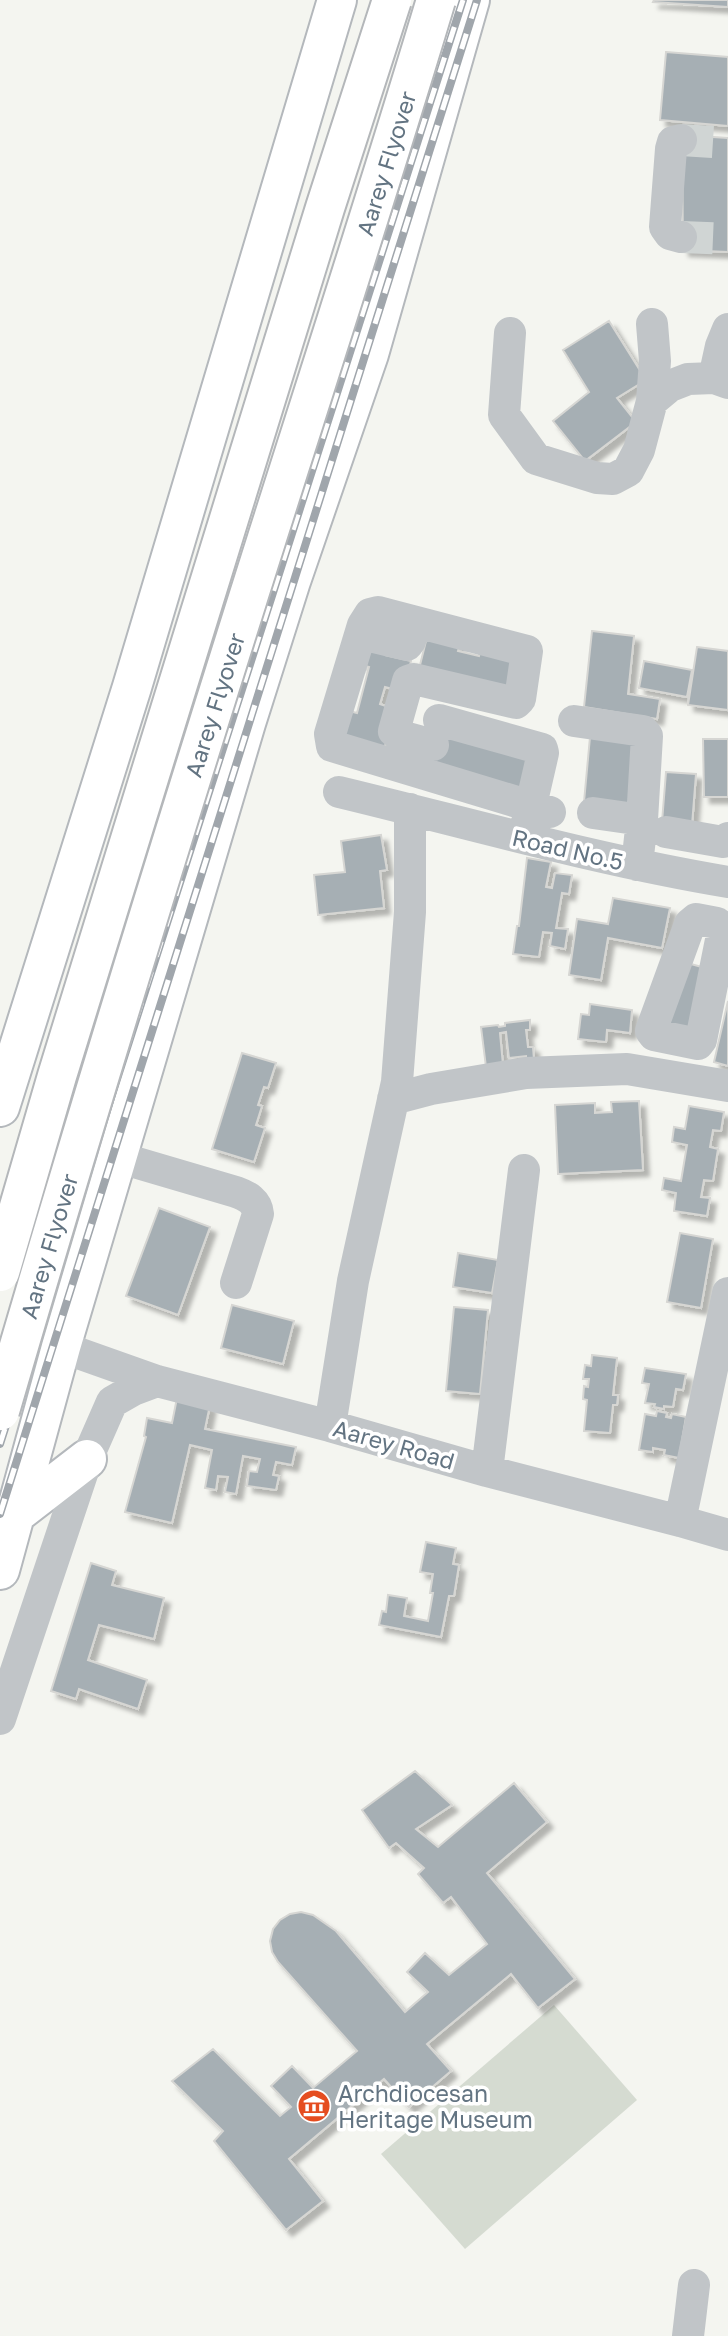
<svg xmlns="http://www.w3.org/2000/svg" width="728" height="2336" viewBox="0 0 728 2336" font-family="'Golos Text',sans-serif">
  <defs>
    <filter id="shadow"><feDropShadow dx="6" dy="6" stdDeviation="2" flood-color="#0004"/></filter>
  </defs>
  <rect width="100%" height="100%" fill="#f4f5f0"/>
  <path fill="#d5dbd1" d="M 554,2005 L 637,2100 L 465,2249 L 381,2154 Z"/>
  <path fill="#a6afb4" stroke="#d6d6d3" stroke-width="2" filter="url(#shadow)" d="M 654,0 L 728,0 L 728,7 L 653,2 Z
    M 666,52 L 728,57 L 728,126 L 660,120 Z
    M 682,135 L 728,138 L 728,252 L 683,250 Z
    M 609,321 L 646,380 L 617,398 L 636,422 L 585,461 L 553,421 L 589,392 L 563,350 Z
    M 429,629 L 462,636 L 458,651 L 479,656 L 482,641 L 524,652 L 514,696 L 418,673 Z
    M 592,631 L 634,636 L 628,694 L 660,699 L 657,719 L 584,707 Z
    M 368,638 L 385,655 L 411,661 L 404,692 L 385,687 L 380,704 L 395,709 L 385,746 L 341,745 L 349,711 L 357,713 L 369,667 L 361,665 Z
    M 697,647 L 728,651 L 728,710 L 688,705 Z
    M 644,661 L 692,670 L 687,697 L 639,688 Z
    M 450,727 L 537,752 L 530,799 L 431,768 L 434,751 Z
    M 590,737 L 643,742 L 633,811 L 584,802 Z
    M 703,739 L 728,739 L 728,797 L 704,797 Z
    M 666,772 L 696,774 L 692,825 L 662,822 Z
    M 381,835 L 387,870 L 380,871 L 384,908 L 318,915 L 314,875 L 345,872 L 341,841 Z
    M 527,858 L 551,862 L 546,887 L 552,888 L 555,873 L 572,875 L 569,894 L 562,893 L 556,928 L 568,929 L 565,949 L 550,946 L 552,933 L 543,932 L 539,957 L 513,954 L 517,926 L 519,926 Z
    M 613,898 L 670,908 L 662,948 L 608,938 L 601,980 L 569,975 L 577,919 L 608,924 Z
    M 680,961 L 709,969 L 696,1038 L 657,1030 Z
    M 728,1001 L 728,1066 L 714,1062 Z
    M 590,1004 L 632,1010 L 630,1033 L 607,1030 L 606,1042 L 578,1039 L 581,1014 L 589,1015 Z
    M 530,1020 L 530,1030 L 526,1030 L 528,1047 L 533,1047 L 534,1060 L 526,1060 L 526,1056 L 509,1058 L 506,1032 L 500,1033 L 503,1065 L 486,1067 L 481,1027 L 498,1025 L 499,1027 L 505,1026 L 505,1023 Z
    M 242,1053 L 276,1063 L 268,1088 L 264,1087 L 258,1105 L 262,1106 L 256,1125 L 265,1128 L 254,1162 L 212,1149 Z
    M 639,1101 L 643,1170 L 558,1174 L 555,1105 L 595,1103 L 595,1113 L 612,1112 L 611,1102 Z
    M 689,1106 L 724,1112 L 721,1131 L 713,1130 L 710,1147 L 718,1149 L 713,1181 L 704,1180 L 701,1197 L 710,1198 L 707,1216 L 674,1211 L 676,1193 L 662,1190 L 664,1178 L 681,1181 L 687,1145 L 672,1142 L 674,1127 L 685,1129 Z
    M 159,1208 L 210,1227 L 178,1315 L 126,1296 Z
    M 680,1233 L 713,1239 L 701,1308 L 667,1302 Z
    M 458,1253 L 498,1260 L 492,1293 L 453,1287 Z
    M 232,1305 L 294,1321 L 283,1364 L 221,1348 Z
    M 454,1307 L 488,1310 L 480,1394 L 446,1391 Z
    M 592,1355 L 617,1358 L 613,1395 L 618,1395 L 617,1405 L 613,1405 L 610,1433 L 584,1431 L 587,1400 L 583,1399 L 584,1386 L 588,1387 L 589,1379 L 583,1379 L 585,1365 L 591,1366 Z
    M 645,1368 L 686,1374 L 683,1390 L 676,1389 L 673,1407 L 664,1406 L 664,1409 L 654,1407 L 655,1404 L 645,1403 L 649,1384 L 642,1383 Z
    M 177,1398 L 210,1405 L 205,1429 L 296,1447 L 292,1465 L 276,1462 L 273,1475 L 279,1476 L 276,1490 L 247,1486 L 249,1471 L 257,1472 L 260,1459 L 243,1456 L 236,1494 L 225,1492 L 228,1477 L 218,1476 L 216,1490 L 205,1488 L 212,1450 L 190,1445 L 172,1523 L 125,1512 L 146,1437 L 144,1436 L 147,1418 L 172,1423 Z
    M 657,1411 L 667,1413 L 666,1417 L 671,1418 L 672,1414 L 686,1417 L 679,1458 L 664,1455 L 665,1450 L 653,1448 L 653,1452 L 639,1450 L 645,1414 L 656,1416 Z
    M 426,1542 L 456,1548 L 453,1564 L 459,1565 L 454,1596 L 449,1596 L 441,1637 L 379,1625 L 382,1611 L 386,1612 L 388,1595 L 407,1598 L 404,1616 L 428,1621 L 433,1593 L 430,1593 L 433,1574 L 420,1572 Z
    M 91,1563 L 116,1571 L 112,1585 L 164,1598 L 154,1639 L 99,1625 L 88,1660 L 147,1680 L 138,1709 L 79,1689 L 76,1699 L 51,1691 Z
    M 415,1771 L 452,1805 L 416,1829 L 438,1847 L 514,1783 L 547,1822 L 487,1873 L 575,1979 L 538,2008 L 511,1974 L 427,2044 L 451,2071 L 409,2107 L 384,2079 L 289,2159 L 323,2201 L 286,2230 L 214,2141 L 223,2131 L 172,2081 L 213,2049 L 280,2116 L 291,2107 L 271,2086 L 292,2066 L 313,2088 L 357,2051 L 278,1962 L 272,1952 L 270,1941 L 273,1929 L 280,1920 L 290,1914 L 301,1912 L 313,1915 L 336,1931 L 405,2012 L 428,1992 L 407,1972 L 425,1953 L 449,1975 L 487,1944 L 451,1897 L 443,1903 L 418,1874 L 424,1868 L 396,1843 L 389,1848 L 362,1810 Z"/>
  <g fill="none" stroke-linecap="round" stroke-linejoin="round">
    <path stroke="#d0d5d4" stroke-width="32" stroke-dasharray="32 16" stroke-linecap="butt" d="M 681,140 L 728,143
      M 681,237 L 728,239"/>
    <defs>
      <path id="major" d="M 0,1107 L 132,687 L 337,0
        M 17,1513 L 87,1459
        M 0,1570 L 61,1347 L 246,723 L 291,581 L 369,354 L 470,0"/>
    </defs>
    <use href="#major" stroke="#b4b8bc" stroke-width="42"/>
    <path stroke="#c1c5c8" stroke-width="32" d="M 681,237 L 670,234 L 665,227 L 671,149 L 673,142 L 681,140
      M 652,324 L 655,361 L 652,401
      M 510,333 L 504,415 L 536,459 L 597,478 L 613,479 L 628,471 L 639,450 L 652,401 L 670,386 L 688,379 L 714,378 L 728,383
      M 714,378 L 721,346 L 728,329
      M 361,634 L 407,645 L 410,641 L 416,622
      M 439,720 L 542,749 L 543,753 L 526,827
      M 574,721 L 643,731 L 647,736 L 642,820 L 637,865
      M 433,745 L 400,736 L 394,731 L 408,681 L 414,679 L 516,703 L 520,699 L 527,651 L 378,612 L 370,614 L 363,625 L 330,734 L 332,746 L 550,812
      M 339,792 C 468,823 596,860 728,882
      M 593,813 L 642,820
      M 666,832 L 723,842 L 728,838
      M 696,919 L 717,923 L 723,930 L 701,1040 L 698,1044 L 654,1035 L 651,1031 L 690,924 Z
      M 393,1099 L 431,1089 L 526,1073 L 627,1069 L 728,1086
      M 117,1157 L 236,1192 C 247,1196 257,1201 258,1214 L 236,1283
      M 61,1347 L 157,1381 L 330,1426 L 487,1471 L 680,1521 L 728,1535
      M 330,1426 L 353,1281 L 397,1082 L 410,912 L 410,809
      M 487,1471 L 524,1170
      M 680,1521 L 728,1293
      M 0,1719 L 87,1459 L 112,1402 L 133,1390 L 157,1381
      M 688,2336 L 694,2285"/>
    <use href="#major" stroke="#fff" stroke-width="38"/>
    <defs>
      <path id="rail" d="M 0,1444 L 463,0
        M 0,1514 L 477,0"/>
    </defs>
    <use href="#rail" stroke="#a0a6ac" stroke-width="8"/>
    <use href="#rail" stroke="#fff" stroke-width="5" stroke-dasharray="16" stroke-linecap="butt"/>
    <defs>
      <g id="highway-bridge">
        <path d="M 0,1272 L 57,1076 L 325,208 L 392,0"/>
        <path id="s1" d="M 0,1411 C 85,1119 175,828 267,538 C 324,359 382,180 436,0"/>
      </g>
    </defs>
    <use href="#highway-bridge" stroke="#b4b7ba" stroke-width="42" stroke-linecap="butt"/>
    <use href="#highway-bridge" stroke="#fff" stroke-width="38"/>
  </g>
  <defs>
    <symbol id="museum-disc" viewBox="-11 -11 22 22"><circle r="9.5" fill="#e54d20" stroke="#fff"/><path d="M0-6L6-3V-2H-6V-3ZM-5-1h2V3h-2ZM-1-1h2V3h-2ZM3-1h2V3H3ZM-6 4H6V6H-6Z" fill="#fff"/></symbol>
  </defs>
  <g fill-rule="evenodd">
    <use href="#museum-disc" x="295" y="2087" width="38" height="38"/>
  </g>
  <g text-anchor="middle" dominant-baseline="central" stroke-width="7" stroke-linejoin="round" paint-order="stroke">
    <g font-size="23" fill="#637482" stroke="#fff">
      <text stroke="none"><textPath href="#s1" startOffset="1306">Aarey Flyover</textPath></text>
      <text stroke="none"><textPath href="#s1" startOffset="738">Aarey Flyover</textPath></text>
      <text transform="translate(568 849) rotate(13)">Road No.5</text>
      <text stroke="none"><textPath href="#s1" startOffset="172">Aarey Flyover</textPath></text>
      <text transform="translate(394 1444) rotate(16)">Aarey Road</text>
    </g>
    <g font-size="23" fill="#637482" stroke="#fff" text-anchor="start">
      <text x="338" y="2093">Archdiocesan<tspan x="338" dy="26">Heritage Museum</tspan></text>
    </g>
  </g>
</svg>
